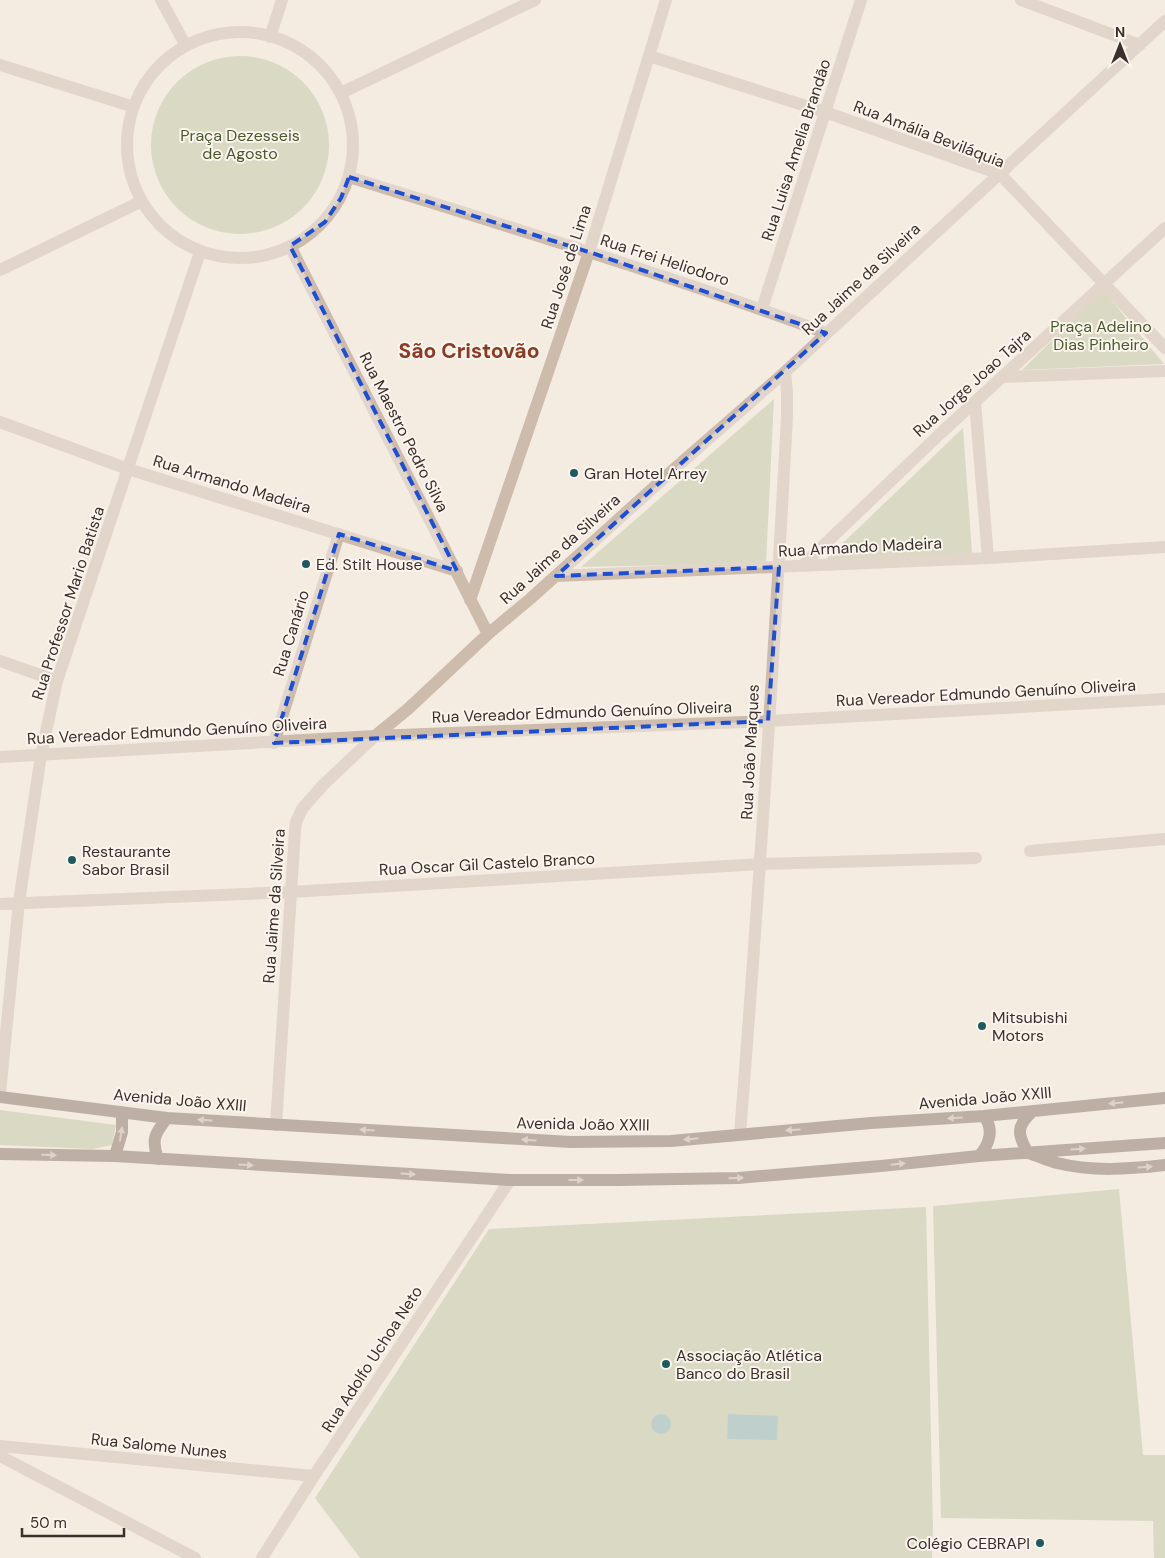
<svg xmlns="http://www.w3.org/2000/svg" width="1165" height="1558" viewBox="0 0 1165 1558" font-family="'DM Sans',sans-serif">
  <rect width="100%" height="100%" fill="#f4ebe1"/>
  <path fill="#b8c4a0" d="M151 145a89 89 0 1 1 178 0a89 89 0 1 1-178 0Z
    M 1103,290 L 1164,364 L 1022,370 Z
    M 774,399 L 766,563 L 581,567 Z
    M 963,428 L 972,553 L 822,563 Z
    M 0,1110 L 116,1125 L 112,1145 L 93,1149 L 0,1145 Z
    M 1119,1189 L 1143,1455 L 1165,1455 L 1165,1558 L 1154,1558 L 1153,1521 L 941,1518 L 933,1206 Z
    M 926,1207 L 933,1528 L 932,1558 L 360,1558 L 315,1498 L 489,1229 Z"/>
  <path fill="#7fb0b2" d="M 728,1414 L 778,1416 L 777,1440 L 727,1439 Z
    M651 1424a10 10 0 1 1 20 0a10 10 0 1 1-20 0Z"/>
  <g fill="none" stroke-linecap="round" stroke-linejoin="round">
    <path stroke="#cdbbac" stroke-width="12" d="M 161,0 L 186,46
      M 1021,0 L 1140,45
      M127 145a113 113 0 1 1 226 0a113 113 0 1 1-226 0Z
      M 270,37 L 282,0
      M 649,56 L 825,112 L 1000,174 L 1165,348
      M 0,65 L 131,106
      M 341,93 L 535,0
      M 349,177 C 509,227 669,275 826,333
      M 290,246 L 488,634
      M 0,270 L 140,202
      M 762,309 L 861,0
      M 1003,377 L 1165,371
      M 975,403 L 988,558
      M 0,422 L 128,469 L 457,571
      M 803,565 L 942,432 L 1165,228
      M 556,576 L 988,558 L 1165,547
      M 470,600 L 589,252 L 666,0
      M 0,661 L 57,681
      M 274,743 L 339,534
      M 0,757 L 375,736 L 768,721 L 1165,699
      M 1030,851 L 1165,839
      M 0,904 L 290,892 L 761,864 L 976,858
      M 0,1093 L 19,902 L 41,755 L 57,681 L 200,252
      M 276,1125 L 295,831 L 296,822 L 302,809 L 323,785 L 375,736 L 408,709 L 488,634 L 530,599 L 673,470 L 785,372 L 1165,21
      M 740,1134 C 759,895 774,656 787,417 L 787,392 L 785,372
      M 0,1446 L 314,1476
      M 0,1456 L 195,1558
      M 262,1558 L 314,1476 L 510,1180"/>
    <path stroke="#7d675c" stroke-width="12" d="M 0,1097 L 167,1118 L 571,1142 L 671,1141 L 871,1123 L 984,1116 L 1165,1098
      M 1033,1111 C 1016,1126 1017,1134 1028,1153 C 1038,1156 1047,1160 1057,1163 C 1093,1172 1129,1169 1165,1165
      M 0,1154 L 115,1156 L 510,1180 L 618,1180 L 738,1178 L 881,1166 L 979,1156 L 1165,1143
      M 115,1156 L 122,1132 L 122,1112
      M 979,1156 C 990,1144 994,1129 984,1116
      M 158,1159 C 151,1138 155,1134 167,1118"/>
  </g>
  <defs><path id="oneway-solid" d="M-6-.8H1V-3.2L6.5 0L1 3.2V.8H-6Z" transform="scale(1.25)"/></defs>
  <g fill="#c2b5ac">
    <use href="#oneway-solid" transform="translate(1116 1103) rotate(174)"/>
    <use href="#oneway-solid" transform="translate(955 1118) rotate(177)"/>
    <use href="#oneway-solid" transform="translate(205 1120) rotate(-176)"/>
    <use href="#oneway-solid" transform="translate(367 1130) rotate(-177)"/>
    <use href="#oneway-solid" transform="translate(793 1130) rotate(176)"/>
    <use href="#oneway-solid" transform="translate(121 1134) rotate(-81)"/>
    <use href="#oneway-solid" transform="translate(691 1139) rotate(174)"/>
    <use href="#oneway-solid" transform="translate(529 1140) rotate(-177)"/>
    <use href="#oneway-solid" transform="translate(1078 1149) rotate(-4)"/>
    <use href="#oneway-solid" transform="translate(49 1155) rotate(1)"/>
    <use href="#oneway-solid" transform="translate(898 1164) rotate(-6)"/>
    <use href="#oneway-solid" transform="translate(246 1165) rotate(4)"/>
    <use href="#oneway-solid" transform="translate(1145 1167) rotate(-4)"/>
    <use href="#oneway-solid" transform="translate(408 1174) rotate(3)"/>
    <use href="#oneway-solid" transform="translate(736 1178) rotate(-2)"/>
    <use href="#oneway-solid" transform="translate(576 1180)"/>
  </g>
  <path d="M0 0H1165V1558H0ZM 349,177 L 589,252 L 826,333 L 556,576 L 779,567 L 768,721 L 274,743 L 339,534 L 457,571 L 290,246 L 325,222 L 341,198 Z" fill="#f4ebe1" fill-opacity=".55" fill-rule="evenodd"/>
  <path fill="none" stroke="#1d4ed8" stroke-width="4" stroke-dasharray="10 6" stroke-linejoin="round" d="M 349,177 L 589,252 L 826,333 L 556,576 L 779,567 L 768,721 L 274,743 L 339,534 L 457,571 L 290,246 L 325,222 L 341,198 Z"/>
  <g fill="#1f5a5e" stroke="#fbf5ee" stroke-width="2">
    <circle cx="574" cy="473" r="5"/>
    <circle cx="306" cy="564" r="5"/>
    <circle cx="72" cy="860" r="5"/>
    <circle cx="982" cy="1026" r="5"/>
    <circle cx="666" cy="1364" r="5"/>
    <circle cx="1040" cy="1543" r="5"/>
  </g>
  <g text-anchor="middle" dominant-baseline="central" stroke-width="4" stroke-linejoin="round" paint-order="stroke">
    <g font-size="16" fill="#3b302b" stroke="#fbf5ee">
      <text transform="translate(929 134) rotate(21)">Rua Amália Beviláquia</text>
      <text transform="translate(796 150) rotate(-72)">Rua Luisa Amelia Brandão</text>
      <text transform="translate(665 260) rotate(18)">Rua Frei Heliodoro</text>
      <text transform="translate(566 267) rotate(-72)">Rua José de Lima</text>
      <text transform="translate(861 279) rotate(-43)">Rua Jaime da Silveira</text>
      <text transform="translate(972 383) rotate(-42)">Rua Jorge Joao Tajra</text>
      <text transform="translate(404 432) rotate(63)">Rua Maestro Pedro Silva</text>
      <text transform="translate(232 484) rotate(17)">Rua Armando Madeira</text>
      <text transform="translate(860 547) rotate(-3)">Rua Armando Madeira</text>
      <text transform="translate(560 549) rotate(-42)">Rua Jaime da Silveira</text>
      <text transform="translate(68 603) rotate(-72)">Rua Professor Mario Batista</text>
      <text transform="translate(291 633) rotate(-73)">Rua Canário</text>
      <text transform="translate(986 693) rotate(-3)">Rua Vereador Edmundo Genuíno Oliveira</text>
      <text transform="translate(582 712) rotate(-2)">Rua Vereador Edmundo Genuíno Oliveira</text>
      <text transform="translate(177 731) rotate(-3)">Rua Vereador Edmundo Genuíno Oliveira</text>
      <text transform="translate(750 752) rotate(-87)">Rua João Marques</text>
      <text transform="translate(487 864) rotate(-3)">Rua Oscar Gil Castelo Branco</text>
      <text transform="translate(274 906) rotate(-86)">Rua Jaime da Silveira</text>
      <text transform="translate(985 1098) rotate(-5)">Avenida João XXIII</text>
      <text transform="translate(180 1100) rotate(5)">Avenida João XXIII</text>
      <text transform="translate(583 1124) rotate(1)">Avenida João XXIII</text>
      <text transform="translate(372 1359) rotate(-57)">Rua Adolfo Uchoa Neto</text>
      <text transform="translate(159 1446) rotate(6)">Rua Salome Nunes</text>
    </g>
    <g font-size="16" fill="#4a5a2e" stroke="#fbf5ee">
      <text x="240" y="135">Praça Dezesseis<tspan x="240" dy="18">de Agosto</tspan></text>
      <text x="1101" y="326">Praça Adelino<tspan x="1101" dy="18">Dias Pinheiro</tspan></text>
    </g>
    <g font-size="16" fill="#3b302b" stroke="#fbf5ee" text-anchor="start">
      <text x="584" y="473">Gran Hotel Arrey</text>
      <text x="316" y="564">Ed. Stilt House</text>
      <text x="82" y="851">Restaurante<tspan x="82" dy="18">Sabor Brasil</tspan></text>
      <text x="992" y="1017">Mitsubishi<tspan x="992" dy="18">Motors</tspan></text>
      <text x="676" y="1355">Associação Atlética<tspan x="676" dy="18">Banco do Brasil</tspan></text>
      <text x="1030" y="1543" text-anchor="end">Colégio CEBRAPI</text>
    </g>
    <g font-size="21" font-weight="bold" fill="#8c3b22" stroke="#fbf5ee">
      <text x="469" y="351">São Cristovão</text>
    </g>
  </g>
  <g transform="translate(1120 45)" stroke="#fbf5ee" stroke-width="4" paint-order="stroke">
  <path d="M0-4L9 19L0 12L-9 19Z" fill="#3b302b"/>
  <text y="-8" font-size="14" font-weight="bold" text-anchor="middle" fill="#3b302b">N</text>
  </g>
  <path d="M22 1528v8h102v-8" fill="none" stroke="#3b302b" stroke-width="2.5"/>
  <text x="30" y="1528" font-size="15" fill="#3b302b" stroke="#fbf5ee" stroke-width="4" paint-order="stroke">50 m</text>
</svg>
